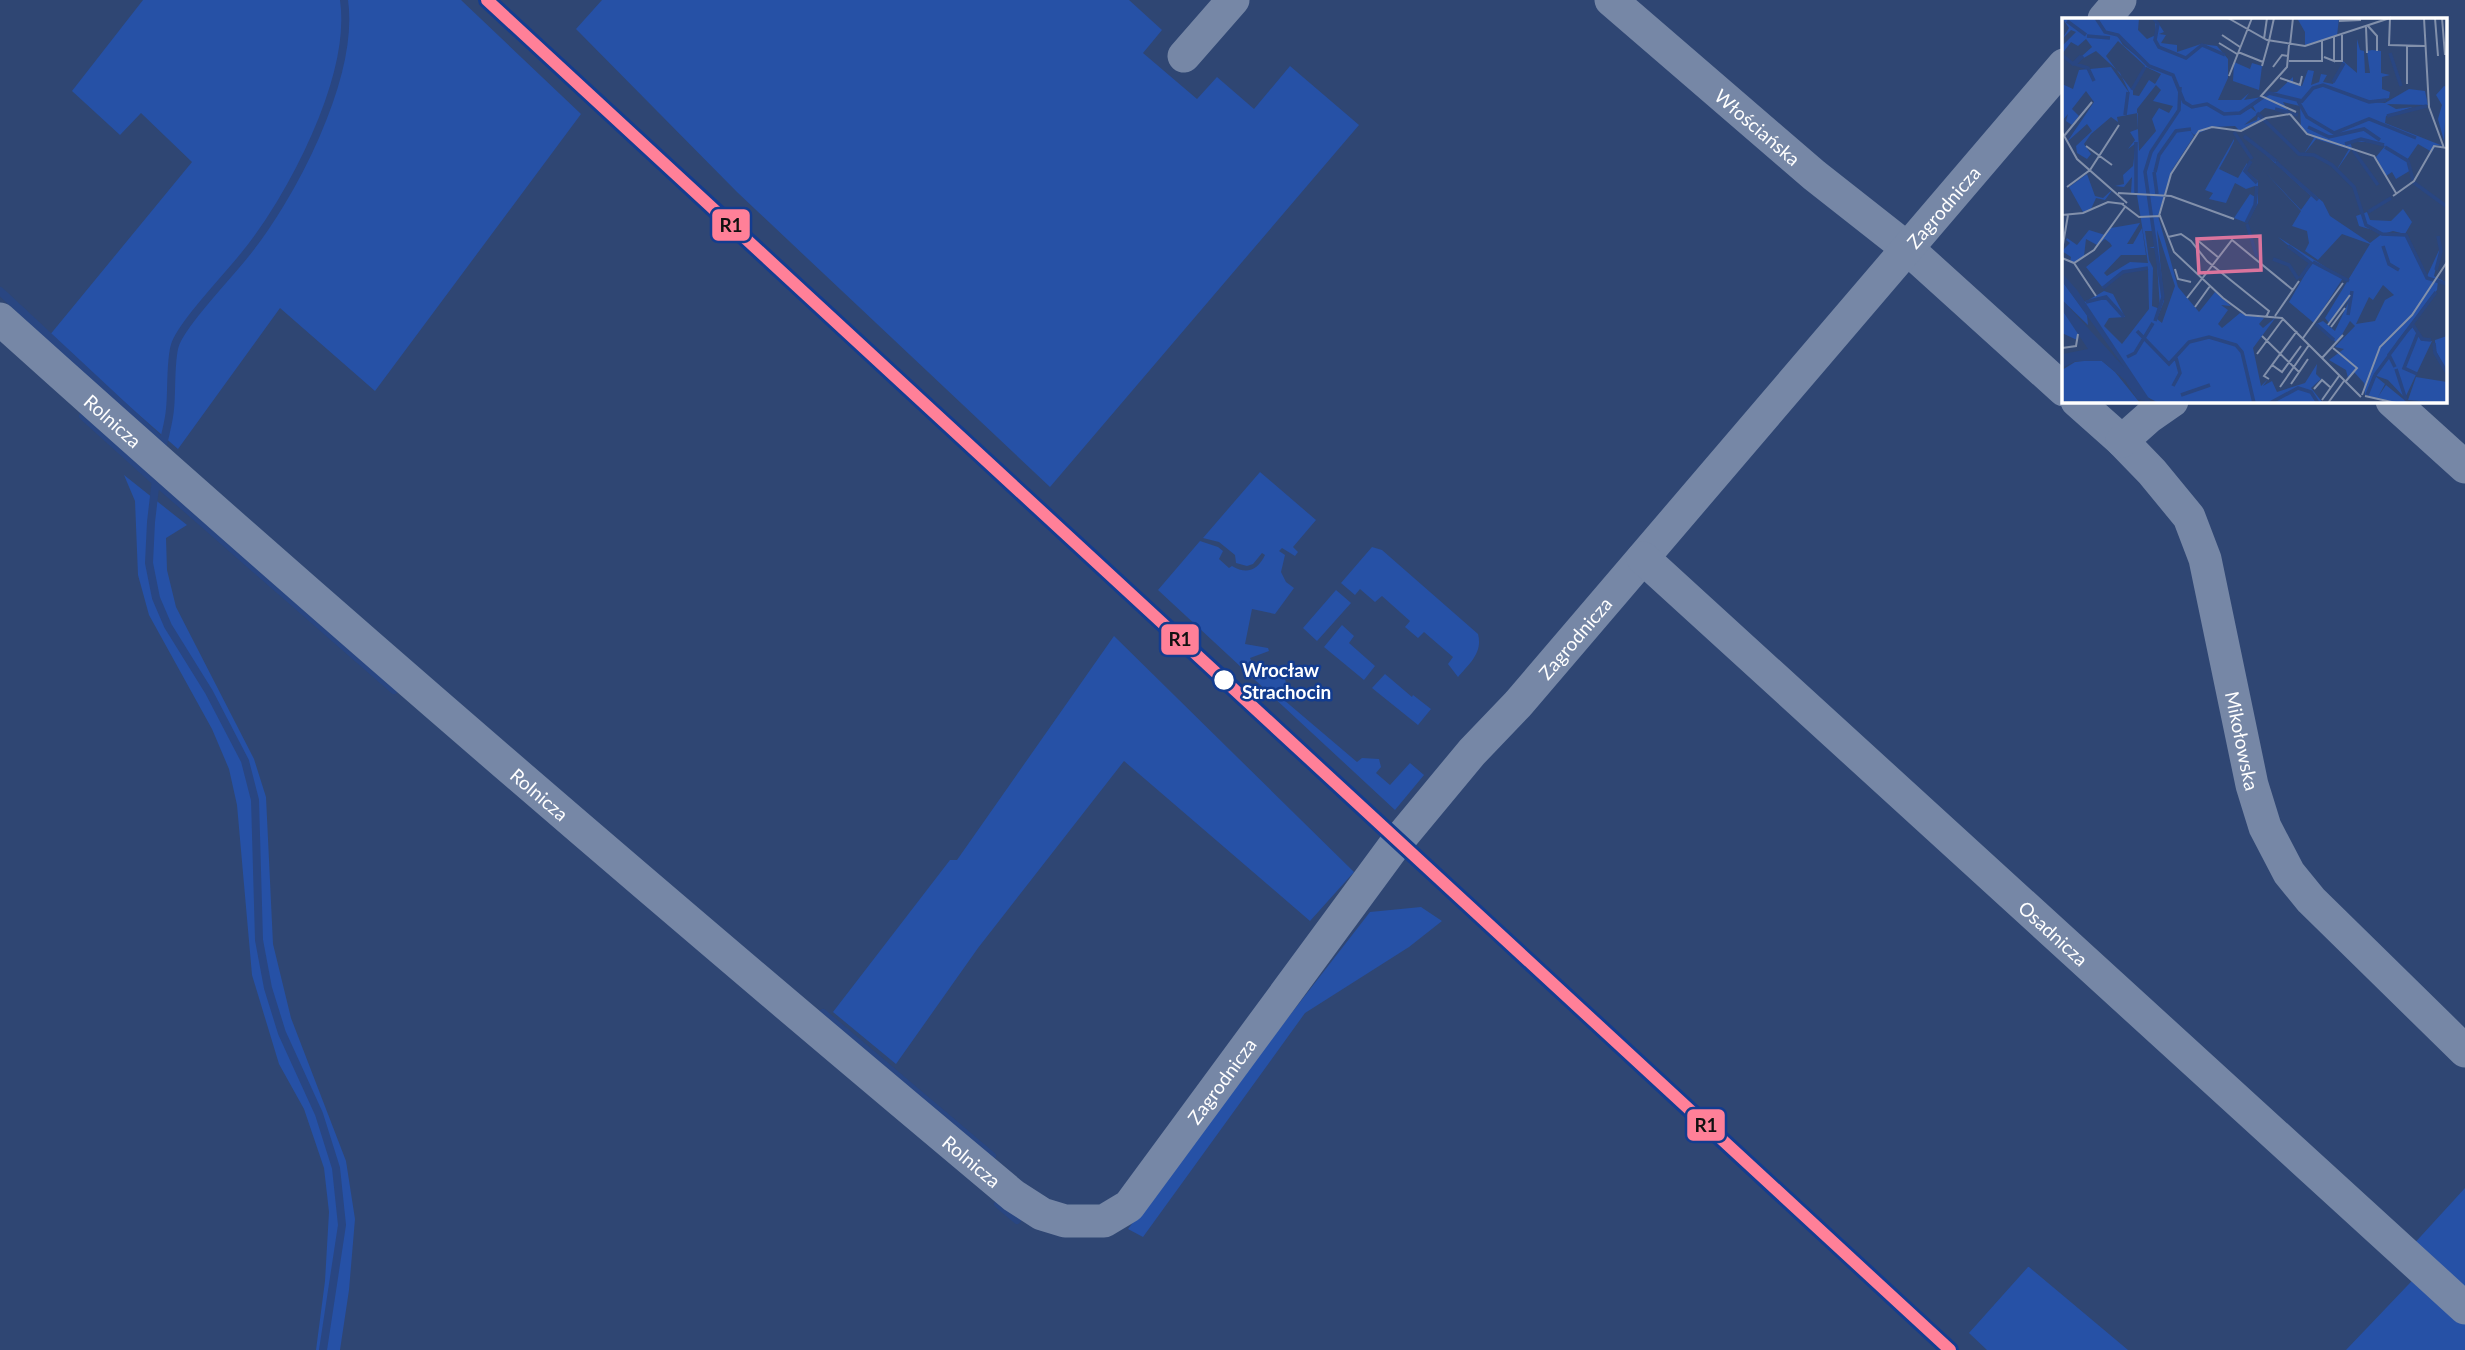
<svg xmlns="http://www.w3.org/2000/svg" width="2465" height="1350" viewBox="0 0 2465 1350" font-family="Lato,sans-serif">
  <rect width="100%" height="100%" fill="#2f4673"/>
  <path fill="#2651a6" d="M 143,0 L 461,0 L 581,114 L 375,391 L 280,308 L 178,449 L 49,336 L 192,162 L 141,113 L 120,135 L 72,91 Z
    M 602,0 L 1129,0 L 1162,30 L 1143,53 L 1197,99 L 1217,77 L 1254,109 L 1290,66 L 1359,125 L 1050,487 L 737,192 L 576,29 Z
    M 1260,472 L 1316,520 L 1293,547 L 1298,552 L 1295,556 L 1282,548 L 1279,551 L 1285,555 L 1281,572 L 1286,582 L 1294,588 L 1275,614 L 1252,609 L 1245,644 L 1268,648 L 1269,651 L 1250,658 L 1257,674 L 1275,667 L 1285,678 L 1288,695 L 1284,700 L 1357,762 L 1362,758 L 1379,759 L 1381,767 L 1376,773 L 1390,785 L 1410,763 L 1424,775 L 1395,810 L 1158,590 L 1200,541 L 1218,547 L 1223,551 L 1219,559 L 1229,568 L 1232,566 C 1247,575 1258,570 1265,555 L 1262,553 L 1253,564 L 1247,566 L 1236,563 L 1235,555 L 1219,542 L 1203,538 Z
    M 124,475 L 187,525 L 166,538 L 167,570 L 176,607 L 254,759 L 266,797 L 273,944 L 291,1018 L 346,1161 L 355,1219 L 349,1290 L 340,1350 L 316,1350 L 325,1281 L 329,1212 L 324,1168 L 304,1109 L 279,1064 L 252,975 L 237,805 L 229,769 L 212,729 L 149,615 L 138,575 L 135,501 Z
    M 1372,547 L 1382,550 L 1478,634 C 1483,653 1469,664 1458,677 L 1448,664 L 1453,657 L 1424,632 L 1418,638 L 1405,627 L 1410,621 L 1382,596 L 1375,602 L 1360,589 L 1355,595 L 1341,583 Z
    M 1336,590 L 1351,603 L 1317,641 L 1303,628 Z
    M 1342,625 L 1354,636 L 1349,643 L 1375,666 L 1364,680 L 1324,647 Z
    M 1114,636 L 1354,872 L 1310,921 L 1124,761 L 978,948 L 896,1064 L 833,1012 L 950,860 L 957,860 Z
    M 1385,674 L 1412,697 L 1413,695 L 1431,709 L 1418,725 L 1372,688 Z
    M 1421,907 L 1442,921 L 1409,947 L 1305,1013 L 1143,1237 L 1128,1229 L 1255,1060 L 1370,912 Z
    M 2465,1188 L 2465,1350 L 2346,1350 L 2428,1264 L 2411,1247 Z
    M 2028,1267 L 2029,1267 L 2128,1350 L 1987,1350 L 1969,1333 Z"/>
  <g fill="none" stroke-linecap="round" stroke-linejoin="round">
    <path stroke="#294682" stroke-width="8" d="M 0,291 L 163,443
      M 83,416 L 156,482 L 394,690
      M 162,451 C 164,437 169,423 170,409 C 172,392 170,360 175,345 C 182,324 227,277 243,257 C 291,199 355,77 344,0
      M 156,479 L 151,522 L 149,563 L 156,598 L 168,626 L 209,692 L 245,761 L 255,800 L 259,940 L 268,988 L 282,1033 L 319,1114 L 336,1168 L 342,1225 L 323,1350
      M 823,1013 L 992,1156
      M 998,1204 L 1017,1220"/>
    <g stroke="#7687a6" stroke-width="33">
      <path id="s1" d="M 1611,0 L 1814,175 L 1908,249 L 2064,390"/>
      <path d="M 2104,19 L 2120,0"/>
      <path d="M 1184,56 L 1233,0"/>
      <path id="s2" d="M 0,319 C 332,618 671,909 1014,1196 L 1042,1214 L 1065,1221 L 1104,1221 L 1129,1206 L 1394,846 L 1472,752 L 1518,704 L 2064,65"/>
      <path id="s3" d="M 2077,401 L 2122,441 L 2152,472 L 2189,517 L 2205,559 L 2252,785 L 2265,827 L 2289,873 L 2311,900 L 2465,1051"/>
      <path d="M 2392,401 L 2465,467"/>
      <path d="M 2122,441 L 2149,417 L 2172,401"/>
      <path id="s4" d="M 1643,558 L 2465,1308"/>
    </g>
    <defs>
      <path id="rail-1" d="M 487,0 L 1950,1350"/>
    </defs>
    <use href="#rail-1" stroke="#133c8f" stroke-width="18"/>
    <use href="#rail-1" stroke="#ff8098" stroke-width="12"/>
  </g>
  <circle fill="#fff" stroke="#133c8f" stroke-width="2.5" cx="1224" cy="680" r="11"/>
  <g text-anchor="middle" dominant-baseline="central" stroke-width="5" stroke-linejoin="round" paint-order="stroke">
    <g font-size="19" fill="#fff" stroke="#133c8f">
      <text stroke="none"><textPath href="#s1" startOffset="194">Włościańska</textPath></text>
      <text stroke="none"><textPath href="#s2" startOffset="2756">Zagrodnicza</textPath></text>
      <text stroke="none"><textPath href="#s2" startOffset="152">Rolnicza</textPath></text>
      <text stroke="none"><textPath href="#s2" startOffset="2189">Zagrodnicza</textPath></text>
      <text stroke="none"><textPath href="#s3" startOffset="392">Mikołowska</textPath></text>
      <text stroke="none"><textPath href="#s2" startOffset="719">Rolnicza</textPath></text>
      <text stroke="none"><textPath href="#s4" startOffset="556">Osadnicza</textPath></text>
      <text stroke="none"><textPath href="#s2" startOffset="1622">Zagrodnicza</textPath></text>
      <text stroke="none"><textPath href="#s2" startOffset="1286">Rolnicza</textPath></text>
    </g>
    <g font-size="19" font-weight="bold" fill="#fff" stroke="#133c8f" text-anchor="start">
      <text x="1242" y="669">Wrocław<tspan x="1242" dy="22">Strachocin</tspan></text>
    </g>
  </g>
  <g transform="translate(2062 18)">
    <rect width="385" height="385" fill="#2f4673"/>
    <path d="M 0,0 L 33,0 L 43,14 L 55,17 L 61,27 L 90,50 L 56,16 L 44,13 L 35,0 L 77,0 L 76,12 L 85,21 L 94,17 L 93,0 L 102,14 L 97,16 L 104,17 L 99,25 L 115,27 L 115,34 L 139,26 L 155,28 L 166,41 L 166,60 L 156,82 L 179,82 L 187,75 L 182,82 L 200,79 L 180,94 L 162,97 L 177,96 L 189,90 L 194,94 L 191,88 L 202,80 L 204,75 L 215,74 L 231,59 L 231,64 L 240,68 L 246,52 L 252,53 L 249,67 L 257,64 L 259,56 L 265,57 L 261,64 L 271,66 L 281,43 L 295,55 L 295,21 L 298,32 L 302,33 L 303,55 L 308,55 L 305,33 L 310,32 L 319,33 L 319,55 L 328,57 L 320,59 L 320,71 L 328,74 L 327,80 L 311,84 L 323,85 L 347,71 L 363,73 L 366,87 L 325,86 L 334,91 L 351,89 L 324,98 L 323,105 L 381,128 L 374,127 L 370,134 L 356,126 L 345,142 L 349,152 L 334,161 L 330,154 L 324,158 L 314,139 L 323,128 L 317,125 L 288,123 L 290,130 L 274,153 L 287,131 L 254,121 L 242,136 L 252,120 L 239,111 L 238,88 L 221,84 L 227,95 L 203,90 L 182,107 L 195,102 L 196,98 L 200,101 L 178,113 L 173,108 L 151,109 L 132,117 L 128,113 L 132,118 L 110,152 L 96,198 L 116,269 L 137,294 L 153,274 L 169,288 L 159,287 L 166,292 L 156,306 L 160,310 L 178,295 L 202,300 L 197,306 L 201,310 L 214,299 L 191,330 L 199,368 L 206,361 L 201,368 L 210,363 L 215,374 L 243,365 L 255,346 L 254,356 L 259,361 L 249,370 L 261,385 L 97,385 L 85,379 L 70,358 L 15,274 L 23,284 L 42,273 L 51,276 L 63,299 L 47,300 L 42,308 L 60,326 L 87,291 L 86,251 L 62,253 L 41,270 L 24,249 L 50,228 L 48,225 L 43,221 L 35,227 L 24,221 L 22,238 L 14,244 L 8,244 L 9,239 L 0,233 L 8,225 L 4,222 L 5,220 L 15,227 L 27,212 L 43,217 L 49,210 L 78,205 L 65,226 L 71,226 L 80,210 L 84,237 L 59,237 L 42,255 L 45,258 L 68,244 L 86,245 L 75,177 L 69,175 L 70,159 L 62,169 L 53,168 L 62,166 L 61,157 L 71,148 L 74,125 L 66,131 L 73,122 L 68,114 L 76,111 L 76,95 L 55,99 L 56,104 L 49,99 L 29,116 L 22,126 L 29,136 L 25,141 L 15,135 L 14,128 L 30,113 L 25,106 L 5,124 L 32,84 L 24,73 L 10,91 L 17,98 L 10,107 L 4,103 L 6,96 L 0,103 L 0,66 L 11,71 L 17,52 L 49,49 L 68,76 L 58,55 L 34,33 L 11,46 L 30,29 L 24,21 L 16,28 L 9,24 L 0,36 L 0,28 L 14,14 L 9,12 L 0,21 L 7,10 ZM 56,23 L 83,48 L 69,71 L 44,38 ZM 84,49 L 99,56 L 93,66 L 87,62 L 77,78 L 71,77 L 71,68 ZM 94,67 L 99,72 L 91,83 L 111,88 L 107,95 L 97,90 L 90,101 L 94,113 L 77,133 L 75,91 ZM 95,212 L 113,268 L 100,305 L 95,301 L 102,283 ZM 83,213 L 92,213 L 94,228 L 87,230 L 94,230 L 98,291 L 90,288 L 91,250 L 87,242 ZM 235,0 L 277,0 L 275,18 L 243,27 L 243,14 ZM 172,44 L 188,51 L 190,45 L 200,48 L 197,72 L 171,63 ZM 382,68 L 385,69 L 382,123 L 376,101 L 380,87 L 374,77 ZM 179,114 L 261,184 L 268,198 L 308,225 L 321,215 L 297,208 L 294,198 L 305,194 L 308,202 L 329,203 L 341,191 L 350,204 L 343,216 L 331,213 L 321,216 L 344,218 L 365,258 L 379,228 L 372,258 L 385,265 L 376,263 L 375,272 L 333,326 L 351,309 L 359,322 L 370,323 L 343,380 L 326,362 L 312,357 L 323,366 L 316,379 L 324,367 L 346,385 L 336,385 L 303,377 L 302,365 L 292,354 L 286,360 L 284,352 L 267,342 L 282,331 L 273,329 L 293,308 L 288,303 L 275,325 L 254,306 L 261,303 L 273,313 L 289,279 L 267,305 L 263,300 L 308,226 L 280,216 L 256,242 L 243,233 L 247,225 L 245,213 L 230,208 L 239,193 L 204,155 L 239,192 L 249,178 ZM 321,267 L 332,277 L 323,282 L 313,303 L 294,306 L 307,279 L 311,282 ZM 172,121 L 172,123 L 166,135 L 157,151 L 176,160 L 185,145 L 185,154 L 196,163 L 196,185 L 185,205 L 172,200 L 188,176 L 193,179 L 193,168 L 184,171 L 173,165 L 164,185 L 147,181 L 151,175 L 143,172 ZM 25,156 L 33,178 L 41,180 L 51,171 L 43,182 L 34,180 L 29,191 L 21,194 L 7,169 ZM 216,219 L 281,260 L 252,305 L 227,284 L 249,246 ZM 0,263 L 25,297 L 26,307 L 0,282 ZM 0,292 L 17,313 L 15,322 L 0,315 ZM 385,318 L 385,354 L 373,331 L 373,322 ZM 31,342 L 40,343 L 53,354 L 78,385 L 0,383 L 0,352 L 13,344 ZM 354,359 L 385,364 L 385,385 L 346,382 Z" fill="#2651a6" fill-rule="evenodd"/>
    <path d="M 0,255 L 15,272 L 90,385 L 75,381 L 63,362 L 40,343 L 14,343 L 0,350 L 1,336 L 26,331 L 0,292 L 0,282 L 62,349 L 0,263 Z" fill="#294682"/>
    <path fill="none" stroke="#294682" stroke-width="3.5" d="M 34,0 L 43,14 L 56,17 L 87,48 L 111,57 L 122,84 L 130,89 L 145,86 L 162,96 L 178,95 L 207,75 L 240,83 L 251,70 L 261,67 L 307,84 L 324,82M 92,1 L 96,6 L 93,22 L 97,29 L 124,40 L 140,27 L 163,37M 5,3 L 24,17M 25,18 L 48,20M 328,35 L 339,68M 0,37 L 11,46 L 19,38M 21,38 L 13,46 L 26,50 L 32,63M 271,64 L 282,45M 70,72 L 83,49M 236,83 L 245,99 L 272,115 L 307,101 L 354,120M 213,91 L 236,97M 195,95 L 237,136 L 252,137 L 270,147 L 292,169 L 304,207 L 320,216 L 344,217 L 365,260 L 385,266M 63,97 L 66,74M 325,98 L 365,88M 246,109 L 267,119 L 302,111 L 318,122M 172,114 L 190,141M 182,118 L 214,143M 283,126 L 299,121 L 322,127M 323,129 L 346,143 L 351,162M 291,132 L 316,167M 189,143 L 183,153 L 195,165M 214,144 L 256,182M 92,154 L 95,176M 93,154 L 97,137 L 114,113 L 129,111M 351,164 L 384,188M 74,175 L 74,124M 306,194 L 329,180M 184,205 L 193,187 L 195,168M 185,206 L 195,239M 226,228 L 249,245 L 238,260M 321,228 L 327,246 L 337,252M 211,241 L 227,247 L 236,261M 251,244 L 287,263M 374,252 L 379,233 L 376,218M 41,270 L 61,254 L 86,250M 24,284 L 44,279 L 62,299M 286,297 L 290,273M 93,303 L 101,279 L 83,154 L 89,134 L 117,92 L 118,69M 254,306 L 272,322M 351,307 L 360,321 L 369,322M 75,313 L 107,346 L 127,324 L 147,319 L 174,327 L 180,334 L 192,385M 372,325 L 373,335 L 385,355M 65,339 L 73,335 L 91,305M 333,349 L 327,337 L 374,274M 334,351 L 344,382M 355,356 L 342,350 L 356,315M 313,357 L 327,338M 111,368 L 118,355 L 114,340M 119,377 L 148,367M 305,377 L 313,357M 208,385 L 236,370 L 249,374 L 256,385"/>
    <path fill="none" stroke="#8290ab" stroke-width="2" d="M 166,0 L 205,22 L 243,28 L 328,0 L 327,27 L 363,28M 362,0 L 367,89 L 382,130M 373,0 L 376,38M 380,0 L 383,37M 277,3 L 299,2M 306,8 L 315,18 L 315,33M 304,9 L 305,35M 160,17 L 178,29M 202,21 L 205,0M 207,23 L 212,0M 157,25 L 175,36M 227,27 L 225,49 L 199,78 L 234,94M 228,27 L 231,0M 345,28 L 345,66M 176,34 L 201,44M 262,39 L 272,43 L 272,19M 227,43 L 260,43 L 260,23M 272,43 L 280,43 L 280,17M 200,48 L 207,23M 211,49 L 220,37 L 226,38M 167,58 L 190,0M 218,60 L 238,67 L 240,58M 228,96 L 245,116 L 312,138 L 334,175M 0,114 L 15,141 L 65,185M 2,118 L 30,84M 24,128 L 50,147M 5,169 L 28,152 L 57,107M 56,175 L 109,178 L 172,201M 331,178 L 352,163 L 372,128 L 385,130M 60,186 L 77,199 L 98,198 L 112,234 L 161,280 L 184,297 L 220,300 L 299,379M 0,197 L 21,195 L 46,184 L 62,186M 97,198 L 109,156 L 137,113 L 150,109 L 179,113 L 204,100 L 228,96M 106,219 L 119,216 L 129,223 L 145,243 L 207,293 L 204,299M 134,221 L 157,240M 0,232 L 6,197M 0,240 L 12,245 L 32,232 L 63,189M 12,245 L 34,278M 113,251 L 116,261 L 129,264M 125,280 L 170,222 L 231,272M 133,289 L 148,268M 213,298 L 237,263M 266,307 L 288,277M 269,309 L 283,290M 200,318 L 237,354M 241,320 L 281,265M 0,330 L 14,328 L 16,316M 271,330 L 295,350 L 284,363M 195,336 L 221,301M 260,340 L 281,317M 210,347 L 220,354 L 239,328M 207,361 L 202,358 L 235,313M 229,366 L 246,341M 218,369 L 247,327M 252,371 L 260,362 L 268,369M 300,377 L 318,329 L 350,297 L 385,244M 303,378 L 334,385M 260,382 L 277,358M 266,385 L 282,363"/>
    <path fill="#da749d" fill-opacity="0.15" stroke="#da749d" stroke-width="3.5" d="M 198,218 L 199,252 L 137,255 L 135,221 Z"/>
    <rect width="385" height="385" fill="none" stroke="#fff" stroke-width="3.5"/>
  </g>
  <g stroke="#133c8f" stroke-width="2.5">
    <rect x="711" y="208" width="40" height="34" rx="7" fill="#ff8098"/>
    <rect x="1160" y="623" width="40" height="33" rx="7" fill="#ff8098"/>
    <rect x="1686" y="1108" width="40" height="34" rx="7" fill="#ff8098"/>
  </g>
  <g font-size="19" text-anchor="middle" font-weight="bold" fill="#111">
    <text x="731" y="232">R1</text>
    <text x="1180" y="646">R1</text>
    <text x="1706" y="1132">R1</text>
  </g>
</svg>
